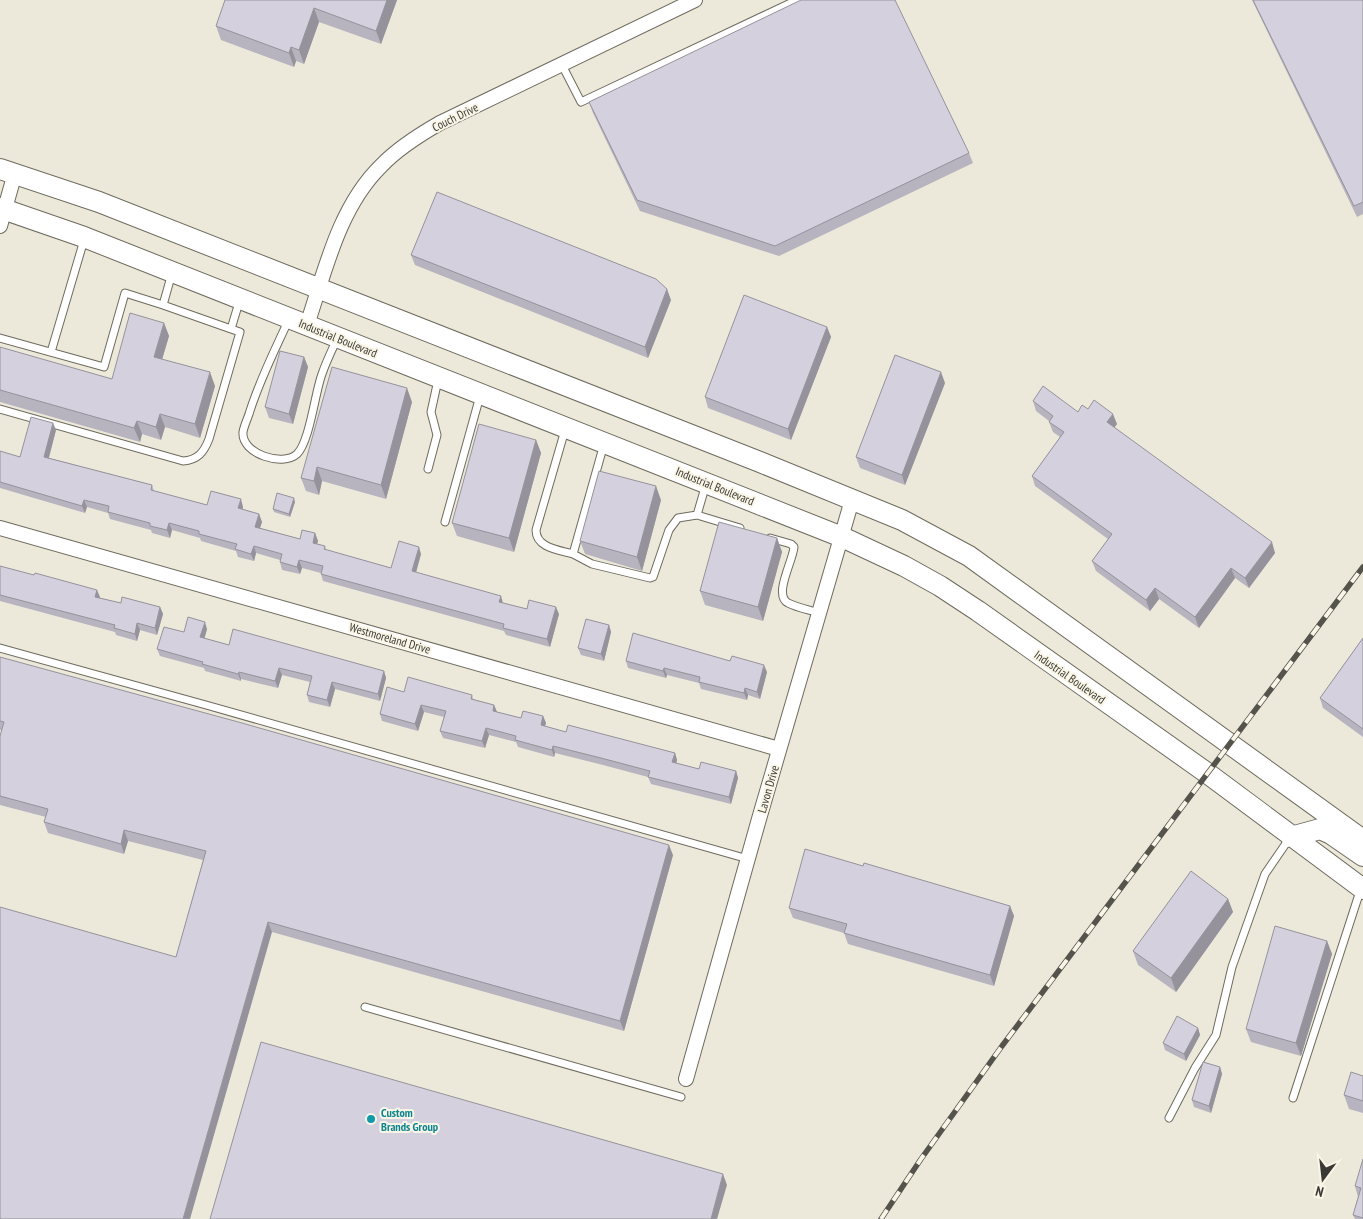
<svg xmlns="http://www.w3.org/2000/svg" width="1363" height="1219" viewBox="0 0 1363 1219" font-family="'PT Sans Narrow',sans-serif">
  <rect width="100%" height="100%" fill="#ece9da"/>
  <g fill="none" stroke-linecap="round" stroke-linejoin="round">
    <defs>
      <path id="lane" d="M 562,65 L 581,102 L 797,0
        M 163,305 L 231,329 L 240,299
        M 289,319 C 275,350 259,381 249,414 C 247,420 244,426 243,432 C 241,454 283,467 297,454 C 310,441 315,392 322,374 C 326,362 332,350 337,339
        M 0,338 L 104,367 L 125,293 L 163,305 L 172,273
        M 51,352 L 84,240
        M 0,409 L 183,461 C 198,460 204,452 209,439 L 240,332 L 231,329
        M 565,430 L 536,530 C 536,548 559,550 573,554 L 604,444
        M 428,469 L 437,435 L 431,412 L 438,380
        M 697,515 L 706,484
        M 445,522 L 480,396
        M 770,538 L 791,544 L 794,547 C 793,561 773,595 788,603 C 798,608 810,610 819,613
        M 573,554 L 592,564 L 650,578 L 653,577 L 669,530 L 678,518 L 697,515 L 740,528
        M 0,648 L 206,705 L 748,859
        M 365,1007 L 681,1097
        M 1293,1098 L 1361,888
        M 1169,1118 L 1195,1068 L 1216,1035 L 1232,967 L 1265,874 L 1289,839"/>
      <path id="street" d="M 0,226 L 15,173
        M 307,325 C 325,271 339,207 381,166 C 398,148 419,135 440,123 L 695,0
        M 0,528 L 779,749
        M 686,1079 L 759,819 L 852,500"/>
      <path id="secondary" d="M 0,169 L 99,202 L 760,462 L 902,520 L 969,556 L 1363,840
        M 0,208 L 84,237 L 842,537 L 904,566 L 940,586 L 978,611 L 1207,773 L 1363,889
        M 1291,837 L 1320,829 L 1331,834 L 1363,856"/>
    </defs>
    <use href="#lane" stroke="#6e6b5e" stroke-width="9"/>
    <use href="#street" stroke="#6e6b5e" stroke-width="16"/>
    <use href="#secondary" stroke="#6e6b5e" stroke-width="22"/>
    <use href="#lane" stroke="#fff" stroke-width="7"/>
    <use href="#street" stroke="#fff" stroke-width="14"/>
    <use href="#secondary" stroke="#fff" stroke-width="20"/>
    <defs>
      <path id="rail" d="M 881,1219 L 921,1159 L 1002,1046 L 1363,567"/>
    </defs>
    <use href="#rail" stroke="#54534c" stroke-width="5.5"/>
    <use href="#rail" stroke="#f9f6e7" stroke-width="4" stroke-dasharray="11" stroke-linecap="butt"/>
  </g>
  <path fill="#b7b3bf" d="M 225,0 L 397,0 L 381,44 L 319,22 L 304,64 L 296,61 L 294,67 L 221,40 L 216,26 Z
    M 1252,0 L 1363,0 L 1363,214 L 1357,217 Z
    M 589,102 L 969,153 L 973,163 L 779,256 L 640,211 L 593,113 Z
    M 411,255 L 671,300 L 648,358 L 415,265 Z
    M 164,323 L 169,336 L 162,359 L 215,386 L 200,438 L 165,427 L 161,440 L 142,434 L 140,442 L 0,402 L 0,349 L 112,379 Z
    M 827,327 L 831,337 L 791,440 L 708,408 L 705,397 Z
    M 304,357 L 308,367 L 293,424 L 269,418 L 265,407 Z
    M 945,383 L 905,485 L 860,468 L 856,457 Z
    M 1033,401 L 1078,412 L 1088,409 L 1117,424 L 1114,427 L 1275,553 L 1249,588 L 1235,578 L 1199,628 L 1159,599 L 1150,611 L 1096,571 L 1092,561 L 1108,539 L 1035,486 L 1032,476 L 1060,437 L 1053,432 L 1049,422 L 1049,421 L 1036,411 Z
    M 412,402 L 386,499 L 322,481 L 319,495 L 306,491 L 301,478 Z
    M 56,430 L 49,458 L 152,485 L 154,491 L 207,505 L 243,507 L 242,509 L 259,514 L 262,522 L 260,528 L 300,539 L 315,533 L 318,541 L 317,544 L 325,546 L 326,550 L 391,568 L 421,554 L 416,573 L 503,603 L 527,609 L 559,614 L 550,647 L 506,635 L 504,631 L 323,581 L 321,574 L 321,573 L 302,568 L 300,574 L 282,570 L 280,562 L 280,560 L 256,553 L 254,561 L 238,557 L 236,551 L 201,541 L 200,538 L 172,530 L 170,538 L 152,533 L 151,530 L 110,519 L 108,513 L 87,507 L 85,513 L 0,488 L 0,451 L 20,457 Z
    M 536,440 L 541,453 L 514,552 L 457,536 L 452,523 Z
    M 661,500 L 642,571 L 585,554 L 580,541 Z
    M 295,502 L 290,517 L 274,512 L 273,509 Z
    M 777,538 L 782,552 L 763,621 L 705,605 L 700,591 Z
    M 0,566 L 100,597 L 100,598 L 121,603 L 160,607 L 163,614 L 157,635 L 140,630 L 137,641 L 116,635 L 115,632 L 0,601 Z
    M 609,625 L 611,632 L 604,661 L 581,655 L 578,648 Z
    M 207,629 L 204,638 L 229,645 L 384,671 L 386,678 L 380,701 L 335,689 L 330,707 L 309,702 L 307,695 L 310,682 L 282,675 L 278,688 L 241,679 L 241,681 L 205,671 L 204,668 L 160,656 L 157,649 L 184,632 Z
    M 1363,638 L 1363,737 L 1323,708 L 1320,698 Z
    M 0,657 L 673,855 L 624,1031 L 272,932 L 176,957 L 203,860 L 128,841 L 124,854 L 48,833 L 44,822 L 46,817 L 0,805 L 0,736 L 2,730 L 0,730 Z
    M 626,661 L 767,672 L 760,699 L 748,695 L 747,700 L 701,689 L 699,683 L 667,675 L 666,678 L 628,668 Z
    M 404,692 L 472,695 L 473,699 L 494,705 L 497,712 L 521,718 L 543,716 L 546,723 L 545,726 L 566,732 L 675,753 L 677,760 L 676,763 L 699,769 L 736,771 L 738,778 L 731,804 L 651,784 L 648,777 L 603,765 L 555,753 L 554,757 L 518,747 L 516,742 L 489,735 L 485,748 L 443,738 L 440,731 L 444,717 L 424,712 L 418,731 L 382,721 L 380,714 Z
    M 863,866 L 1010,906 L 1014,916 L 994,986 L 848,944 L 844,933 L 793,918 L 789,908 Z
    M 1228,899 L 1233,912 L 1176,992 L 1138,965 L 1133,951 Z
    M 1327,941 L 1332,954 L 1301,1056 L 1251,1042 L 1246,1029 Z
    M 1198,1028 L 1200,1035 L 1186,1061 L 1165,1050 L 1163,1043 Z
    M 1220,1067 L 1222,1074 L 1211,1113 L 1194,1107 L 1192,1100 Z
    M 1363,1076 L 1363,1113 L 1349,1109 L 1344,1095 Z
    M 1363,1159 L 1363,1219 L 1355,1219 L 1353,1215 L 1358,1197 L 1355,1186 Z"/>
  <path fill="#95929b" d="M 387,0 L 397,0 L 381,44 L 376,31 Z
    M 314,8 L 319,22 L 304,64 L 299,50 Z
    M 291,47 L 296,61 L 294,67 L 289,53 Z
    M 667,289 L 671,300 L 648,358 L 645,347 Z
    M 164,323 L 169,336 L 159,370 L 154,357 Z
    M 827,327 L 831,337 L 791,440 L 788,429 Z
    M 304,357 L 308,367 L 293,424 L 289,414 Z
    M 210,372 L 215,386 L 200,438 L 195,424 Z
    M 941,372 L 945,383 L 905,485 L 902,475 Z
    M 407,388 L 412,402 L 386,499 L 381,485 Z
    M 160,414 L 165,427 L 161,440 L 156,427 Z
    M 1113,414 L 1117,424 L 1111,432 L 1107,422 Z
    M 137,421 L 142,434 L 140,442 L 134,428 Z
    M 53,423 L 56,430 L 47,464 L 44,457 Z
    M 536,440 L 541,453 L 514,552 L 509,538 Z
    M 317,467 L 322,481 L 319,495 L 314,481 Z
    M 656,486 L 661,500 L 642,571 L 637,557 Z
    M 294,498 L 295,502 L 290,517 L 289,514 Z
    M 241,499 L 243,507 L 241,515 L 238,508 Z
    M 84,500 L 87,507 L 85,513 L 82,506 Z
    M 259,514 L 262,522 L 258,534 L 255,527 Z
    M 169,523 L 172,530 L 170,538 L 167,530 Z
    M 315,533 L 318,541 L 315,551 L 313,543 Z
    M 777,538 L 782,552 L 763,621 L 758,607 Z
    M 1272,542 L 1275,553 L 1249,588 L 1245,578 Z
    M 254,546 L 256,553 L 254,561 L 251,554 Z
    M 419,547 L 421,554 L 414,579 L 412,571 Z
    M 299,560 L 302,568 L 300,574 L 297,567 Z
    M 1231,568 L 1235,578 L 1199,628 L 1195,617 Z
    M 1155,588 L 1159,599 L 1150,611 L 1146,600 Z
    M 97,590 L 100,597 L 98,604 L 95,597 Z
    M 501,596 L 503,603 L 499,602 Z
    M 160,607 L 163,614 L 157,635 L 155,628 Z
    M 556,607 L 559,614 L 550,647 L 547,639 Z
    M 205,622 L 207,629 L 203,644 L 200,637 Z
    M 137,623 L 140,630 L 137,641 L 135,634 Z
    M 609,625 L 611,632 L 604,661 L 601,654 Z
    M 764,665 L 767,672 L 760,699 L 757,692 Z
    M 279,668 L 282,675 L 278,688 L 275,681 Z
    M 664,668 L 667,675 L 666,678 L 663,671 Z
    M 384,671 L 386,678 L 380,701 L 378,694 Z
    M 239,672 L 241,679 L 241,681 L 238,674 Z
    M 332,682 L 335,689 L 330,707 L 327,700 Z
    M 745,688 L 748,695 L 747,700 L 744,693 Z
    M 421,705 L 424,712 L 418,731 L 415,724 Z
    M 494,705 L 497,712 L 493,711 Z
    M 543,716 L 546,723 L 543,732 L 541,725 Z
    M 486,728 L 489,735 L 485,748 L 482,741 Z
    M 553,746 L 555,753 L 554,757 L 552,750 Z
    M 675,753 L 677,760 L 675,769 L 672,762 Z
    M 736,771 L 738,778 L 731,804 L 729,797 Z
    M 124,830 L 128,841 L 124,854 L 121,844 Z
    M 669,845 L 673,855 L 624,1031 L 620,1021 Z
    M 1228,899 L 1233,912 L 1176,992 L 1171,978 Z
    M 1010,906 L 1014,916 L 994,986 L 990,975 Z
    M 268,922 L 272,932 L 190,1219 L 183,1219 Z
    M 1327,941 L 1332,954 L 1301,1056 L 1296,1043 Z
    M 1198,1028 L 1200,1035 L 1186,1061 L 1184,1054 Z
    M 1220,1067 L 1222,1074 L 1211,1113 L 1209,1106 Z
    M 723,1174 L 727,1185 L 717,1219 L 711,1219 Z"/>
  <path fill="#d5d0de" stroke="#95929b" d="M 225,0 L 387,0 L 376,31 L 314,8 L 299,50 L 291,47 L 289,53 L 216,26 Z
    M 801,0 L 895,0 L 969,153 L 775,246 L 637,200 L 589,102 Z
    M 1253,0 L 1363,0 L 1363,202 L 1354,206 Z
    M 437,192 L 656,279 L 667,289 L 645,347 L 411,255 Z
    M 744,295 L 827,327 L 788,429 L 705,397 Z
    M 130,313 L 164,323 L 154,357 L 210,372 L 195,424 L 160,414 L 156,427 L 137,421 L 134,428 L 0,390 L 0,347 L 112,379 Z
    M 280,351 L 304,357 L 289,414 L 265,407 Z
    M 895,355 L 941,372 L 902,475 L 856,457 Z
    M 332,367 L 407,388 L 381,485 L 317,467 L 314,481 L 301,478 Z
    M 1043,386 L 1078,412 L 1082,405 L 1088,409 L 1094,400 L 1113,414 L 1107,422 L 1272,542 L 1245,578 L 1231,568 L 1195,617 L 1155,588 L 1146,600 L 1092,561 L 1112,534 L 1032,476 L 1064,432 L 1049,422 L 1053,416 L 1033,401 Z
    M 31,417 L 53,423 L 44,457 L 152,485 L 151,490 L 207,505 L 211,491 L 241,499 L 238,508 L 259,514 L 255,527 L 300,539 L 302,530 L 315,533 L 313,543 L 325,546 L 324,549 L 391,568 L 399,541 L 419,547 L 412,571 L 501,596 L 499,602 L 527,609 L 529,600 L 556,607 L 547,639 L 503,628 L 504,624 L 321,574 L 323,566 L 299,560 L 297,567 L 280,562 L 282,554 L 254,546 L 251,554 L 235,549 L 237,544 L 199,534 L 199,531 L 169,523 L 167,530 L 150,526 L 150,523 L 108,512 L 109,506 L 84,500 L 82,506 L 0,482 L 0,451 L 20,457 Z
    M 479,424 L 536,440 L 509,538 L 452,523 Z
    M 599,471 L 656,486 L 637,557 L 580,541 Z
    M 277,493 L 294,498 L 289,514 L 273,509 Z
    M 719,522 L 777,538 L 758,607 L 700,591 Z
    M 0,566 L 34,575 L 35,573 L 97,590 L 95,597 L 121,603 L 122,597 L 160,607 L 155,628 L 137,623 L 135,634 L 114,628 L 115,625 L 0,595 Z
    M 188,617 L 205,622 L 200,637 L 229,645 L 233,629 L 384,671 L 378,694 L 332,682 L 327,700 L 307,695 L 312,676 L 279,668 L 275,681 L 239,672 L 238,674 L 202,664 L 203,662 L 157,649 L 164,627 L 184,632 Z
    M 586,619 L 609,625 L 601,654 L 578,648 Z
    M 633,633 L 730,661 L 732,656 L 764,665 L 757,692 L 745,688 L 744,693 L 699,682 L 700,677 L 664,668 L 663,671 L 626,661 Z
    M 1363,638 L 1363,729 L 1320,698 Z
    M 0,657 L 242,723 L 669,845 L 620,1021 L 268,922 L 183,1219 L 0,1219 L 0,907 L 176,957 L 206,851 L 124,830 L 121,844 L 44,822 L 48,809 L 0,796 L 0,736 L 4,722 L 0,721 Z
    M 408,677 L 472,695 L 471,699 L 494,705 L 493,711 L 521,718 L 523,711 L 543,716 L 541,725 L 566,732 L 568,725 L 675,753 L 672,762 L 699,769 L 701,762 L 736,771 L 729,797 L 648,777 L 650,771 L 601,758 L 553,746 L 552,750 L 515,740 L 516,736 L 486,728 L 482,741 L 440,731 L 446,711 L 421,705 L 415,724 L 380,714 L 387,687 L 404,692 Z
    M 805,849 L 863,866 L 864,863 L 1010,906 L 990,975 L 844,933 L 847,924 L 789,908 Z
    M 1191,871 L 1228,899 L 1171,978 L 1133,951 Z
    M 1275,926 L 1327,941 L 1296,1043 L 1246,1029 Z
    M 1177,1016 L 1198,1028 L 1184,1054 L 1163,1043 Z
    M 261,1042 L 723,1174 L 711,1219 L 210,1219 Z
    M 1203,1062 L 1220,1067 L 1209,1106 L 1192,1100 Z
    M 1351,1072 L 1363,1076 L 1363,1101 L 1344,1095 Z
    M 1363,1159 L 1363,1218 L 1353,1215 L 1361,1188 L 1355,1186 Z"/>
  <circle fill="#0f9aa8" stroke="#f9f6e7" stroke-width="2" cx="371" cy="1119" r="5"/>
  <g text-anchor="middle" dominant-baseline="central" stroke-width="4" stroke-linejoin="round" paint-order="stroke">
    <g font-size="12" fill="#3a3933" stroke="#f9f6e7">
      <text transform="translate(455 117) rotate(-26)">Couch Drive</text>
      <text transform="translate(338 338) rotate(22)">Industrial Boulevard</text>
      <text transform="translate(715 486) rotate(22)">Industrial Boulevard</text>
      <text transform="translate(390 638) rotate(16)">Westmoreland Drive</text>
      <text transform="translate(1070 677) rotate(35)">Industrial Boulevard</text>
      <text transform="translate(768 789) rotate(-74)">Lavon Drive</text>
    </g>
    <g font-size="12" font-weight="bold" fill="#0d838f" stroke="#f9f6e7" text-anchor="start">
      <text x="381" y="1112">Custom<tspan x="381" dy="14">Brands Group</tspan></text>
    </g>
  </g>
  <g transform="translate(1323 1179) rotate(195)" stroke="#f9f6e7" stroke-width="4" paint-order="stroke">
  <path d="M0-4L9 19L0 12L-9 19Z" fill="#3a3933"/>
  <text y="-8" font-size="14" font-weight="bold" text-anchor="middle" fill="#3a3933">N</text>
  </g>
</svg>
